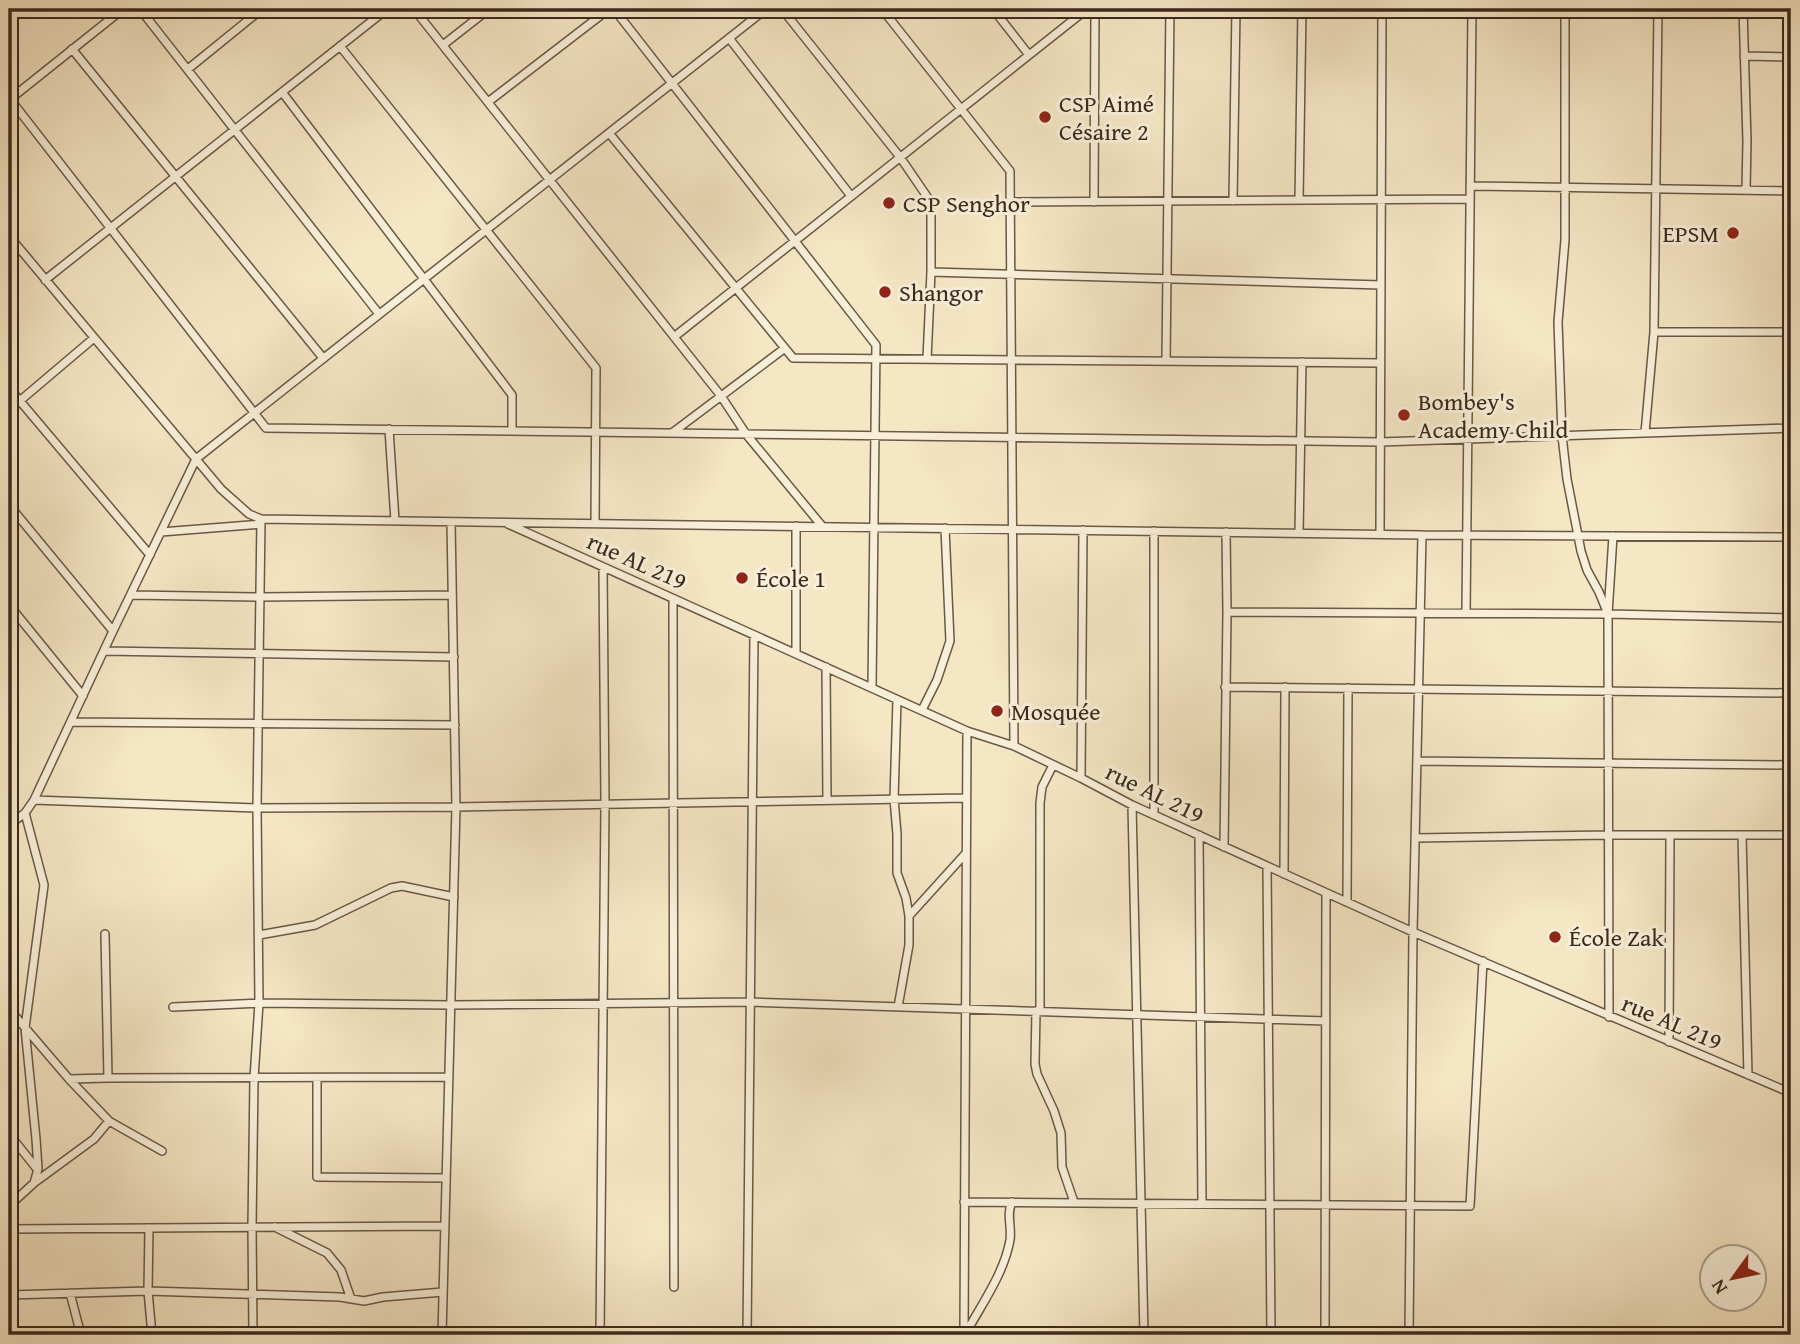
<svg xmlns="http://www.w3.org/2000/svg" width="1800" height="1344" viewBox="0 0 1800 1344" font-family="'Gentium Book Plus',serif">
  <rect width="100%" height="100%" fill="#f5e6c4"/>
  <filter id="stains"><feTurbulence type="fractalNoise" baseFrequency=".00286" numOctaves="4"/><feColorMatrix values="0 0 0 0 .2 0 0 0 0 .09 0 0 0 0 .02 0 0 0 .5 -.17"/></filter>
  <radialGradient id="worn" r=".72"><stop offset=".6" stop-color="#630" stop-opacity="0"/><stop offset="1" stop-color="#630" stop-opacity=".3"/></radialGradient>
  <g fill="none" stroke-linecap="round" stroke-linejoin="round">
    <defs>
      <path id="minor" d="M 140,9 L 379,314
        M 414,9 L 721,396 L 746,434 L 822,526
        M 614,9 L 876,345 L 872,688
        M 782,9 L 900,157 L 928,198 L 931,209 L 931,272 L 927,359
        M 882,9 L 1010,171 L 1014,746
        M 993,9 L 1029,55
        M 1565,9 L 1565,240 L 1558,322 L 1562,436 L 1567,479 L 1581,551 L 1587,570 L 1599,592 L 1608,614
        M 1743,9 L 1747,141 L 1746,190
        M 729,38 L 851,196
        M 443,45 L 489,9
        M 340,46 L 596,368 L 595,523
        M 72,49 L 323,358
        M 1744,56 L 1791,57
        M 188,69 L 262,9
        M 282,92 L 512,395 L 512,431
        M 10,99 L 266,428 L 1380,442 L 1791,428
        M 9,100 L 123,9
        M 488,102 L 609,9
        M 609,133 L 793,358 L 1380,363
        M 1470,186 L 1791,191
        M 1299,200 L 1302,9
        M 1233,201 L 1236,9
        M 1010,202 L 1470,199
        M 1094,202 L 1095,9
        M 9,236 L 221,489 L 249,514 L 261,519 L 1422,535 L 1791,537
        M 931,272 L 1381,285
        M 45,280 L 387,9
        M 1654,332 L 1791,332
        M 674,337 L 1087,9
        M 1166,361 L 1170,9
        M 9,388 L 150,555
        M 9,410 L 94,338
        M 389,429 L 395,521
        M 672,433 L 785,348
        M 1645,433 L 1654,332 L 1658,9
        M 9,505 L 113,631
        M 508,524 L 967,731 L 1014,746 L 1081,778 L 1132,805 L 1413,932 L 1791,1093
        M 161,532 L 261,524
        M 1299,533 L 1302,362
        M 1380,534 L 1382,9
        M 131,595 L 260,597 L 452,595
        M 673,599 L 674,1287
        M 9,605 L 83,696
        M 1227,612 L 1608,614 L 1791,618
        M 1466,613 L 1472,9
        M 104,651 L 454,657
        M 796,654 L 796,526
        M 826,667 L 827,800
        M 1225,687 L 1791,693
        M 897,700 L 894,799 L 897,834 L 897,873 L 906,898 L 909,916 L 909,945 L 898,1007
        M 922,710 L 937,680 L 950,641 L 945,528
        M 71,722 L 455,725
        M 1417,761 L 1791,765
        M 1081,778 L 1083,530
        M 34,800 L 257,808 L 456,807 L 966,798
        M 1132,805 L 1144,1335
        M 25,813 L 44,885 L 25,1028 L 36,1139 L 38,1169 L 34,1183
        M 1154,815 L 1154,531
        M 9,825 L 25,813 L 34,800 L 113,631 L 196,459 L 766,9
        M 1199,835 L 1202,1203
        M 1742,835 L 1748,1075
        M 1415,838 L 1608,835 L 1791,835
        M 1224,847 L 1227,612 L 1226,532
        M 1267,866 L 1271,1335
        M 1284,874 L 1285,687
        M 1347,902 L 1348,688
        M 909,916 L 966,853
        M 259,935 L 315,925 L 391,888 L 402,886 L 454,897
        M 173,1007 L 259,1003 L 451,1005 L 750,1002 L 1326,1021
        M 9,1009 L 69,1079 L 109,1121 L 162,1151
        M 1036,1011 L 1035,1064 L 1037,1074 L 1054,1111 L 1061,1133 L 1062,1167 L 1074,1202
        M 1040,1011 L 1040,803 L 1042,787 L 1053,765
        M 1609,1017 L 1608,614 L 1613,536
        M 1669,1042 L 1670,835
        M 108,1078 L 449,1077
        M 317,1078 L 317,1177 L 446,1178
        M 69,1079 L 108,1078 L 105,934
        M 9,1134 L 37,1169
        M 964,1202 L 1470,1206 L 1483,961
        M 9,1206 L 34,1183 L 94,1139 L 109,1121
        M 275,1227 L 327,1253 L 341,1270 L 351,1299
        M 149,1228 L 148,1291 L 152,1335
        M 9,1229 L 445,1226
        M 70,1293 L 81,1335
        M 9,1295 L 148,1291 L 340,1297 L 364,1301 L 383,1297 L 443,1292
        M 253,1335 L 252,1226 L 254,1078 L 259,1003 L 257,808 L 261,519
        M 442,1335 L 456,807 L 451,522
        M 600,1335 L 605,804 L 603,567
        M 747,1335 L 754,635
        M 964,1335 L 967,731
        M 965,1335 C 981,1305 1004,1274 1010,1240 C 1012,1226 1006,1215 1012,1202
        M 1325,1335 L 1326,893
        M 1409,1335 L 1413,932 L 1422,535"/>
    </defs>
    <use href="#minor" stroke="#6a5846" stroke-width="10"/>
    <use href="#minor" stroke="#f8efd9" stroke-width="7"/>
  </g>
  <g fill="#8f2418" stroke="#f8efd9" stroke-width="2.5">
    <circle cx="1045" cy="117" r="7"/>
    <circle cx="889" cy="203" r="7"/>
    <circle cx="1733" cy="233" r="7"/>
    <circle cx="885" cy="292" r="7"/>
    <circle cx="1404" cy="415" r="7"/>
    <circle cx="742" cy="578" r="7"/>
    <circle cx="997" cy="711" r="7"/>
    <circle cx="1555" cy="937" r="7"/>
  </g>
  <g text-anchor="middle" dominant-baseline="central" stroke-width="6" stroke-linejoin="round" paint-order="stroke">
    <g font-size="24" fill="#3c291c" stroke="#f8efd9" text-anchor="start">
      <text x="1059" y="103">CSP Aimé<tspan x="1059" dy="28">Césaire 2</tspan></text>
      <text x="903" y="203">CSP Senghor</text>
      <text x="1719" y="233" text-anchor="end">EPSM</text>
      <text x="899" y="292">Shangor</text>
      <text x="1418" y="401">Bombey's<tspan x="1418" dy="28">Academy Child</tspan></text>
      <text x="756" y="578">École 1</text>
      <text x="1011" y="711">Mosquée</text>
      <text x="1569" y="937">École Zak</text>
    </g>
    <g font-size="24" fill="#3c291c" stroke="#f8efd9">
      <text transform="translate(637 561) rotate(24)">rue AL 219</text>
      <text transform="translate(1155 793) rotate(26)">rue AL 219</text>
      <text transform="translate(1672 1022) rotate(23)">rue AL 219</text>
    </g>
  </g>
  <rect width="1800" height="1344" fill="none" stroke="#f5e6c4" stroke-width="35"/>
  <rect x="10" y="10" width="1779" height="1323" fill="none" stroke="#3c291c" stroke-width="3.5"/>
  <rect x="18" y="18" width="1765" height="1309" fill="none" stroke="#3c291c" stroke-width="2"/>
  <g transform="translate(1733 1278) rotate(237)"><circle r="33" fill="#f8efd9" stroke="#ada08d" stroke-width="2"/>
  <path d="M0-5L12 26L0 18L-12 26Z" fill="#8f2418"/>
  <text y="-10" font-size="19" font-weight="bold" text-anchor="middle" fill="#3c291c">N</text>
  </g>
  <rect width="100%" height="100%" filter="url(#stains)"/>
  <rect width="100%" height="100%" fill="url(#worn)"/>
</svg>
